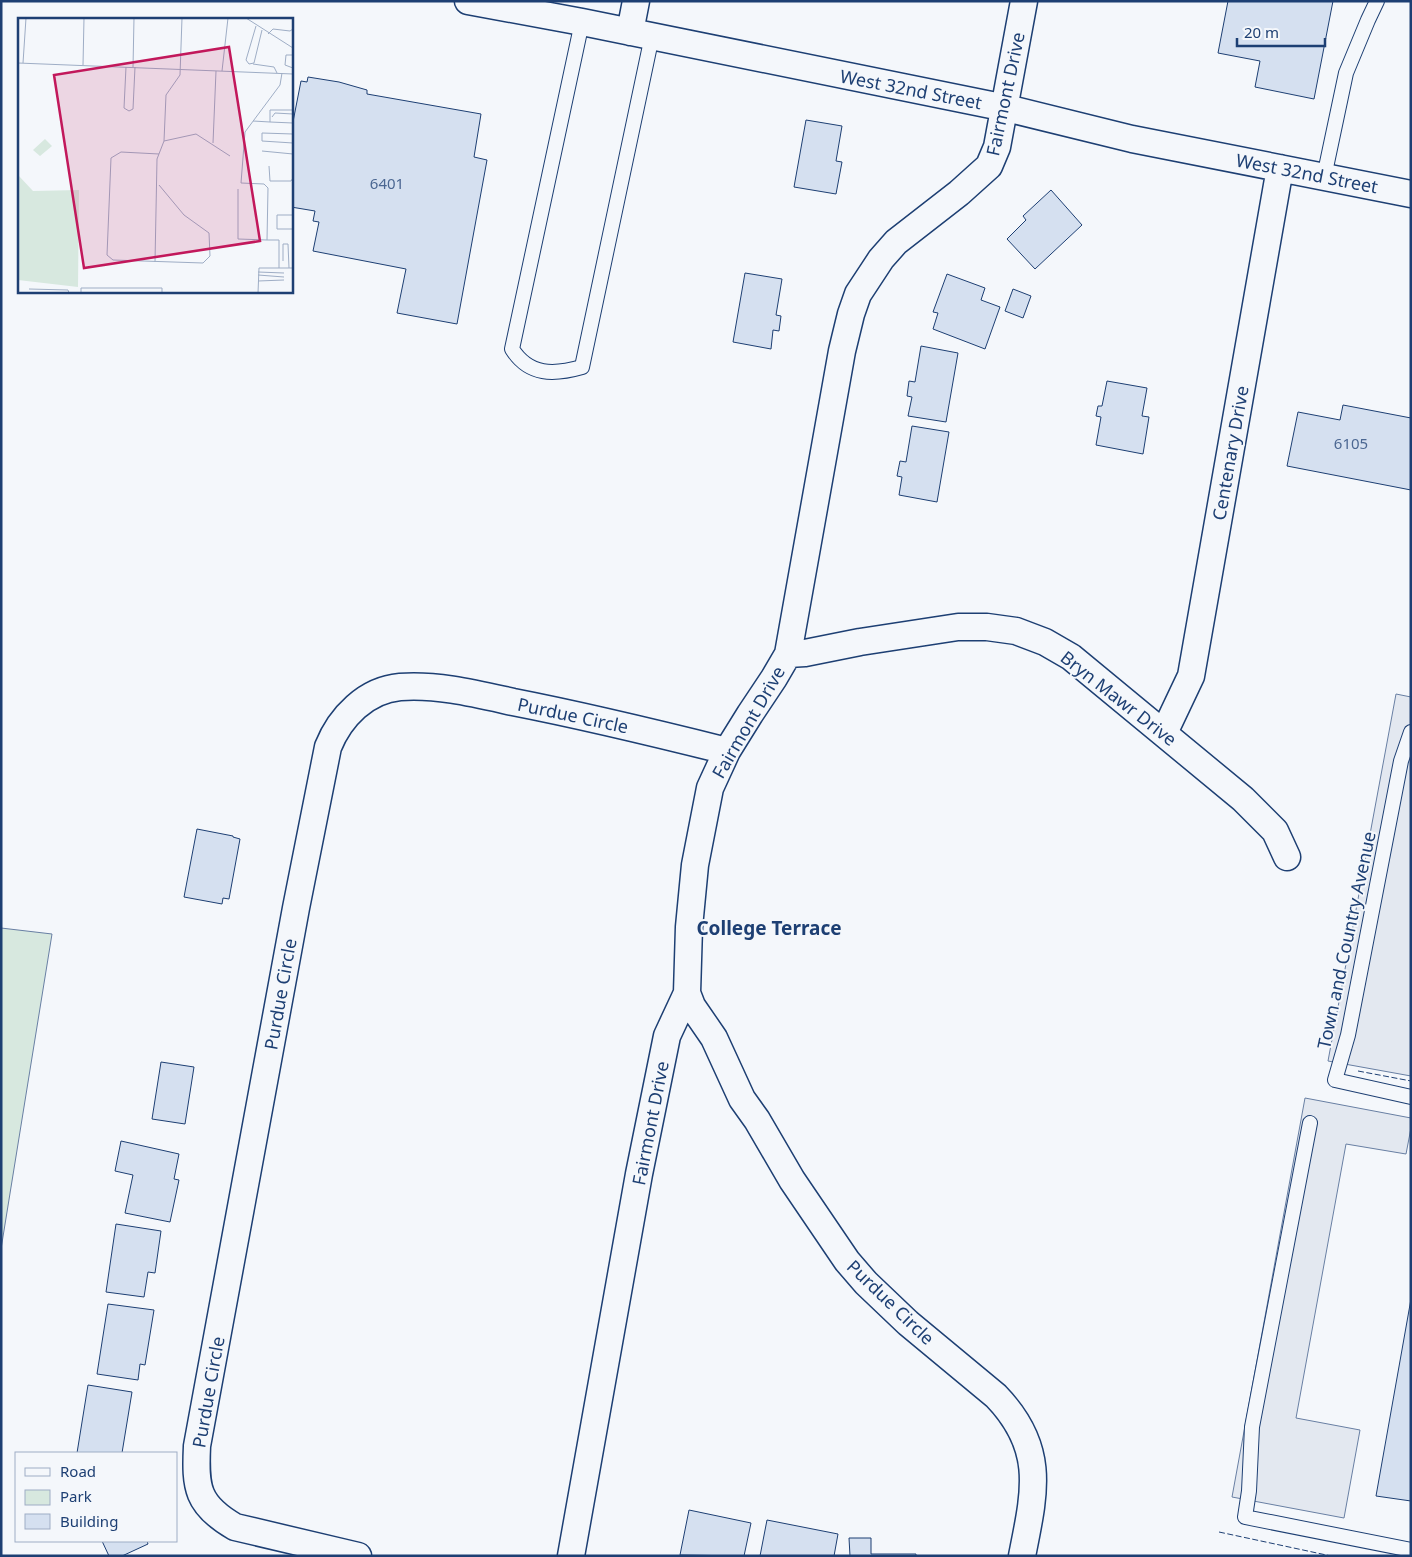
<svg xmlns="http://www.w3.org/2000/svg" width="1412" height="1557" viewBox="0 0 1412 1557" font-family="'Noto Sans',sans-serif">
  <rect width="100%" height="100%" fill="#f4f7fb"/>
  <path fill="#d7e8df" stroke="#687fa3" d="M 1,928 L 52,934 L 1,1249 Z"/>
  <path fill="#e3e8f0" stroke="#687fa3" d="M 1396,694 L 1411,697 L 1411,1076 L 1328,1061 Z
    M 1305,1098 L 1411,1118 L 1411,1128 L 1406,1154 L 1346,1144 L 1296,1418 L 1360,1430 L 1344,1518 L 1232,1497 Z"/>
  <path fill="#d5e0f0" stroke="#1d3f73" d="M 1228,1 L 1333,1 L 1314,99 L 1255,87 L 1260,61 L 1218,53 Z
    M 308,77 L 339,82 L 367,90 L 367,94 L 481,114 L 474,157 L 487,160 L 457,324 L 397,313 L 406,269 L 313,251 L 319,222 L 313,221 L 315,211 L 291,207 L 291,132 L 301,81 L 307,82 Z
    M 806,120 L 842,126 L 836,161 L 842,162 L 836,194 L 794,187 Z
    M 1051,190 L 1082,225 L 1035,269 L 1007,239 L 1026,220 L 1023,216 Z
    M 745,273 L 782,279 L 776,315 L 781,316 L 779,331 L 773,330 L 771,349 L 733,342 Z
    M 947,274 L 985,288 L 981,300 L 1000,307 L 985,349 L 933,329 L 938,313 L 933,312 Z
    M 1013,289 L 1031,296 L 1023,318 L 1005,311 Z
    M 921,346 L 958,353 L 946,422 L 908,416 L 912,397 L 907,396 L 909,381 L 915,382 Z
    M 1107,381 L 1147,388 L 1142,416 L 1149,417 L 1143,454 L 1096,445 L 1101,417 L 1096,416 L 1098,406 L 1102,406 Z
    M 1343,405 L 1411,418 L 1411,490 L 1287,466 L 1298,412 L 1340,420 Z
    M 912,426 L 949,432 L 937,502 L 899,495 L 902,477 L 897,476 L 900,461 L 906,462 Z
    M 197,829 L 233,836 L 233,837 L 240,839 L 229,899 L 223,898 L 222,904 L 184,897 Z
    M 161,1062 L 194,1067 L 185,1124 L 152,1119 Z
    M 121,1141 L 179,1154 L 174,1179 L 179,1180 L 170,1222 L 125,1213 L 133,1175 L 115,1171 Z
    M 116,1224 L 161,1231 L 155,1273 L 148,1272 L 144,1297 L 106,1292 Z
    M 1411,1299 L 1411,1501 L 1376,1496 Z
    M 108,1304 L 154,1310 L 145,1365 L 140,1364 L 138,1380 L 97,1374 Z
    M 88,1385 L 132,1392 L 122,1453 L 77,1453 Z
    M 689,1510 L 751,1523 L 744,1556 L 680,1555 Z
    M 767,1520 L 838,1534 L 834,1556 L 760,1556 Z
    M 849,1538 L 871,1538 L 871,1554 L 916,1554 L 916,1556 L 850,1556 Z
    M 102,1541 L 147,1541 L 148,1544 L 122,1556 L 109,1556 Z"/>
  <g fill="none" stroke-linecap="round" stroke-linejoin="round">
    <defs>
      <path id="lane" d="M 582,22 L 512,349 C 529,376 554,375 582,367 L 652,36
        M 1324,177 L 1346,73 L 1368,20 L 1377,1
        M 1411,732 L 1401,761 L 1348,1035 L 1335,1080 L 1411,1097
        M 1310,1123 L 1252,1427 L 1249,1491 L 1245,1517 L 1411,1550"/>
      <path id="street" d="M 468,1 L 582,22 L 1006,108 L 1132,139 L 1411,194
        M 630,32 L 636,1
        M 788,654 L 805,653 L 860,642 L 958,627 L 987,627 L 1016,631 L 1045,642 L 1071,657 L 1243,799 L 1275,831 L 1287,857
        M 1164,733 L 1191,676 L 1280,168
        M 687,993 L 692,1006 L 714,1038 L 742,1099 L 757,1120 L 792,1180 L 847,1261 L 866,1283 L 908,1323 L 996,1396 C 1046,1448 1035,1491 1022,1556
        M 358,1556 L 235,1527 C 197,1505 195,1488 197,1446 L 296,908 L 328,747 C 340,717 366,690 400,687 C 437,684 477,694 513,702 C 585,716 655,733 727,751
        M 571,1556 L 639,1174 L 667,1036 L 687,993 L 689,927 L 695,865 L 710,788 L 727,751 L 750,714 L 774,678 L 788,654 L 842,351 L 851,314 L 858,294 L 881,259 L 896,242 L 959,193 L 989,166 L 997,147 L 1024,1"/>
    </defs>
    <use href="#lane" stroke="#1d3f73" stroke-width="16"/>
    <use href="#street" stroke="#1d3f73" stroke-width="29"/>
    <use href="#lane" stroke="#f4f7fb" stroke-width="14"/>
    <use href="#street" stroke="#f4f7fb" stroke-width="26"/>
    <path stroke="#1d3f73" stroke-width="1" stroke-dasharray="6 2.5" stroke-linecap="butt" d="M 1358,1071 L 1411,1081
      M 1219,1532 L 1331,1556"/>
  </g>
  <g text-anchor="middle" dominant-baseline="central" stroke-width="4" stroke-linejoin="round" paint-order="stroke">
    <g font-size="15" fill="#4b6792">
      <text x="387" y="183">6401</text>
      <text x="1351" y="443">6105</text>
    </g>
    <g font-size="18" fill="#1d3f73" stroke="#f4f7fb">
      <text transform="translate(911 89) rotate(11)">West 32nd Street</text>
      <text transform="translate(1005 94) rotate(-78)">Fairmont Drive</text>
      <text transform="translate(1307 173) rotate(11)">West 32nd Street</text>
      <text transform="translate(1230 453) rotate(-80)">Centenary Drive</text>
      <text transform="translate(1119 698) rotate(38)">Bryn Mawr Drive</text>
      <text transform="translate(573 715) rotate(12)">Purdue Circle</text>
      <text transform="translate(748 722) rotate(-60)">Fairmont Drive</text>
      <text transform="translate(1346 940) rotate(-78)">Town and Country Avenue</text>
      <text transform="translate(280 994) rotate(-80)">Purdue Circle</text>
      <text transform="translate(650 1123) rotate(-79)">Fairmont Drive</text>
      <text transform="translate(891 1302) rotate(44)">Purdue Circle</text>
      <text transform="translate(208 1392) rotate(-80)">Purdue Circle</text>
    </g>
    <g font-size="19" font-weight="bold" fill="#1d3f73" stroke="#f4f7fb">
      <text x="769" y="928">College Terrace</text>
    </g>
  </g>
  <g transform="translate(18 18)">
    <rect width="275" height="275" fill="#f4f7fb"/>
    <path d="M 27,121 L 34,128 L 22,138 L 15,132 ZM 0,157 L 15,173 L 61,172 L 60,269 L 0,262 Z" fill="#d7e8df"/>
    <path fill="none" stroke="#9eadc5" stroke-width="1" d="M 228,0 L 275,30M 238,8 L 228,42 L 231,46 L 236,45 L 244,12M 250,16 L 255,11 L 272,13 L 275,11M 275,37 L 268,37 L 267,47 L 275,50M 0,45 L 275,56M 5,45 L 8,0M 235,46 L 256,49 L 259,55M 65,47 L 66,0M 108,49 L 106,90 L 111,93 L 115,91 L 117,49M 115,49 L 116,0M 204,53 L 210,0M 275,92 L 252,92 L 252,104 L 275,105M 254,99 L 257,95 L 275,96M 235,103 L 252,104M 275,116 L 244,115 L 244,123 L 275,125M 146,123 L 178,116 L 212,138M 195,125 L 198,53M 244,133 L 275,136M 251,148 L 252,163 L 273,163 L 275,160M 141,167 L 166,197 L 191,215 L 192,238 L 185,245 L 95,242 L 89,237 L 93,140 L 103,134 L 141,136M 220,171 L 220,221 L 249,222M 274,211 L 259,211 L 259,197 L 274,197M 265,243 L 265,226 L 270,226 L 271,250M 137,244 L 139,141 L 146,123 L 148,77 L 162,57 L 164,0M 261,250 L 261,222 L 249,222 L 250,170 L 246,166 L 223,165 L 227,114 L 262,67 L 264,55M 240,254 L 266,255M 240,257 L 266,259M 240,263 L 266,262M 11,271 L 50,272 L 51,275M 63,275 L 63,270 L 144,270 L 144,275M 240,275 L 241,250 L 275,250"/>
    <path fill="#c2185b" fill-opacity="0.15" stroke="#c2185b" stroke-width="2.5" d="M 211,29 L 242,223 L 66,250 L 36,57 Z"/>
    <rect width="275" height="275" fill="none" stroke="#1d3f73" stroke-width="2.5"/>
  </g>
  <rect width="1412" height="1557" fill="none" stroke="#1d3f73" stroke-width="5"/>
  <rect x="15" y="1452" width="162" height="90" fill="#f4f7fb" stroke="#9eadc5"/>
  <rect x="25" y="1468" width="25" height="8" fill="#f4f7fb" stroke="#9eadc5"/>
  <text x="60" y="1477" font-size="15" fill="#1d3f73">Road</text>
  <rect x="25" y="1490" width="25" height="15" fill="#d7e8df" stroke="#9eadc5"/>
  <text x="60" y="1502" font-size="15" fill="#1d3f73">Park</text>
  <rect x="25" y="1514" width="25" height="15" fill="#d5e0f0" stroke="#9eadc5"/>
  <text x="60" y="1527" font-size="15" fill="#1d3f73">Building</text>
  <path d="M1237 38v8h88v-8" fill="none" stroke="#1d3f73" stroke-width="2.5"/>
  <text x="1244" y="38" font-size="15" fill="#1d3f73" stroke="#f4f7fb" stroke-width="4" paint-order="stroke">20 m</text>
</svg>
